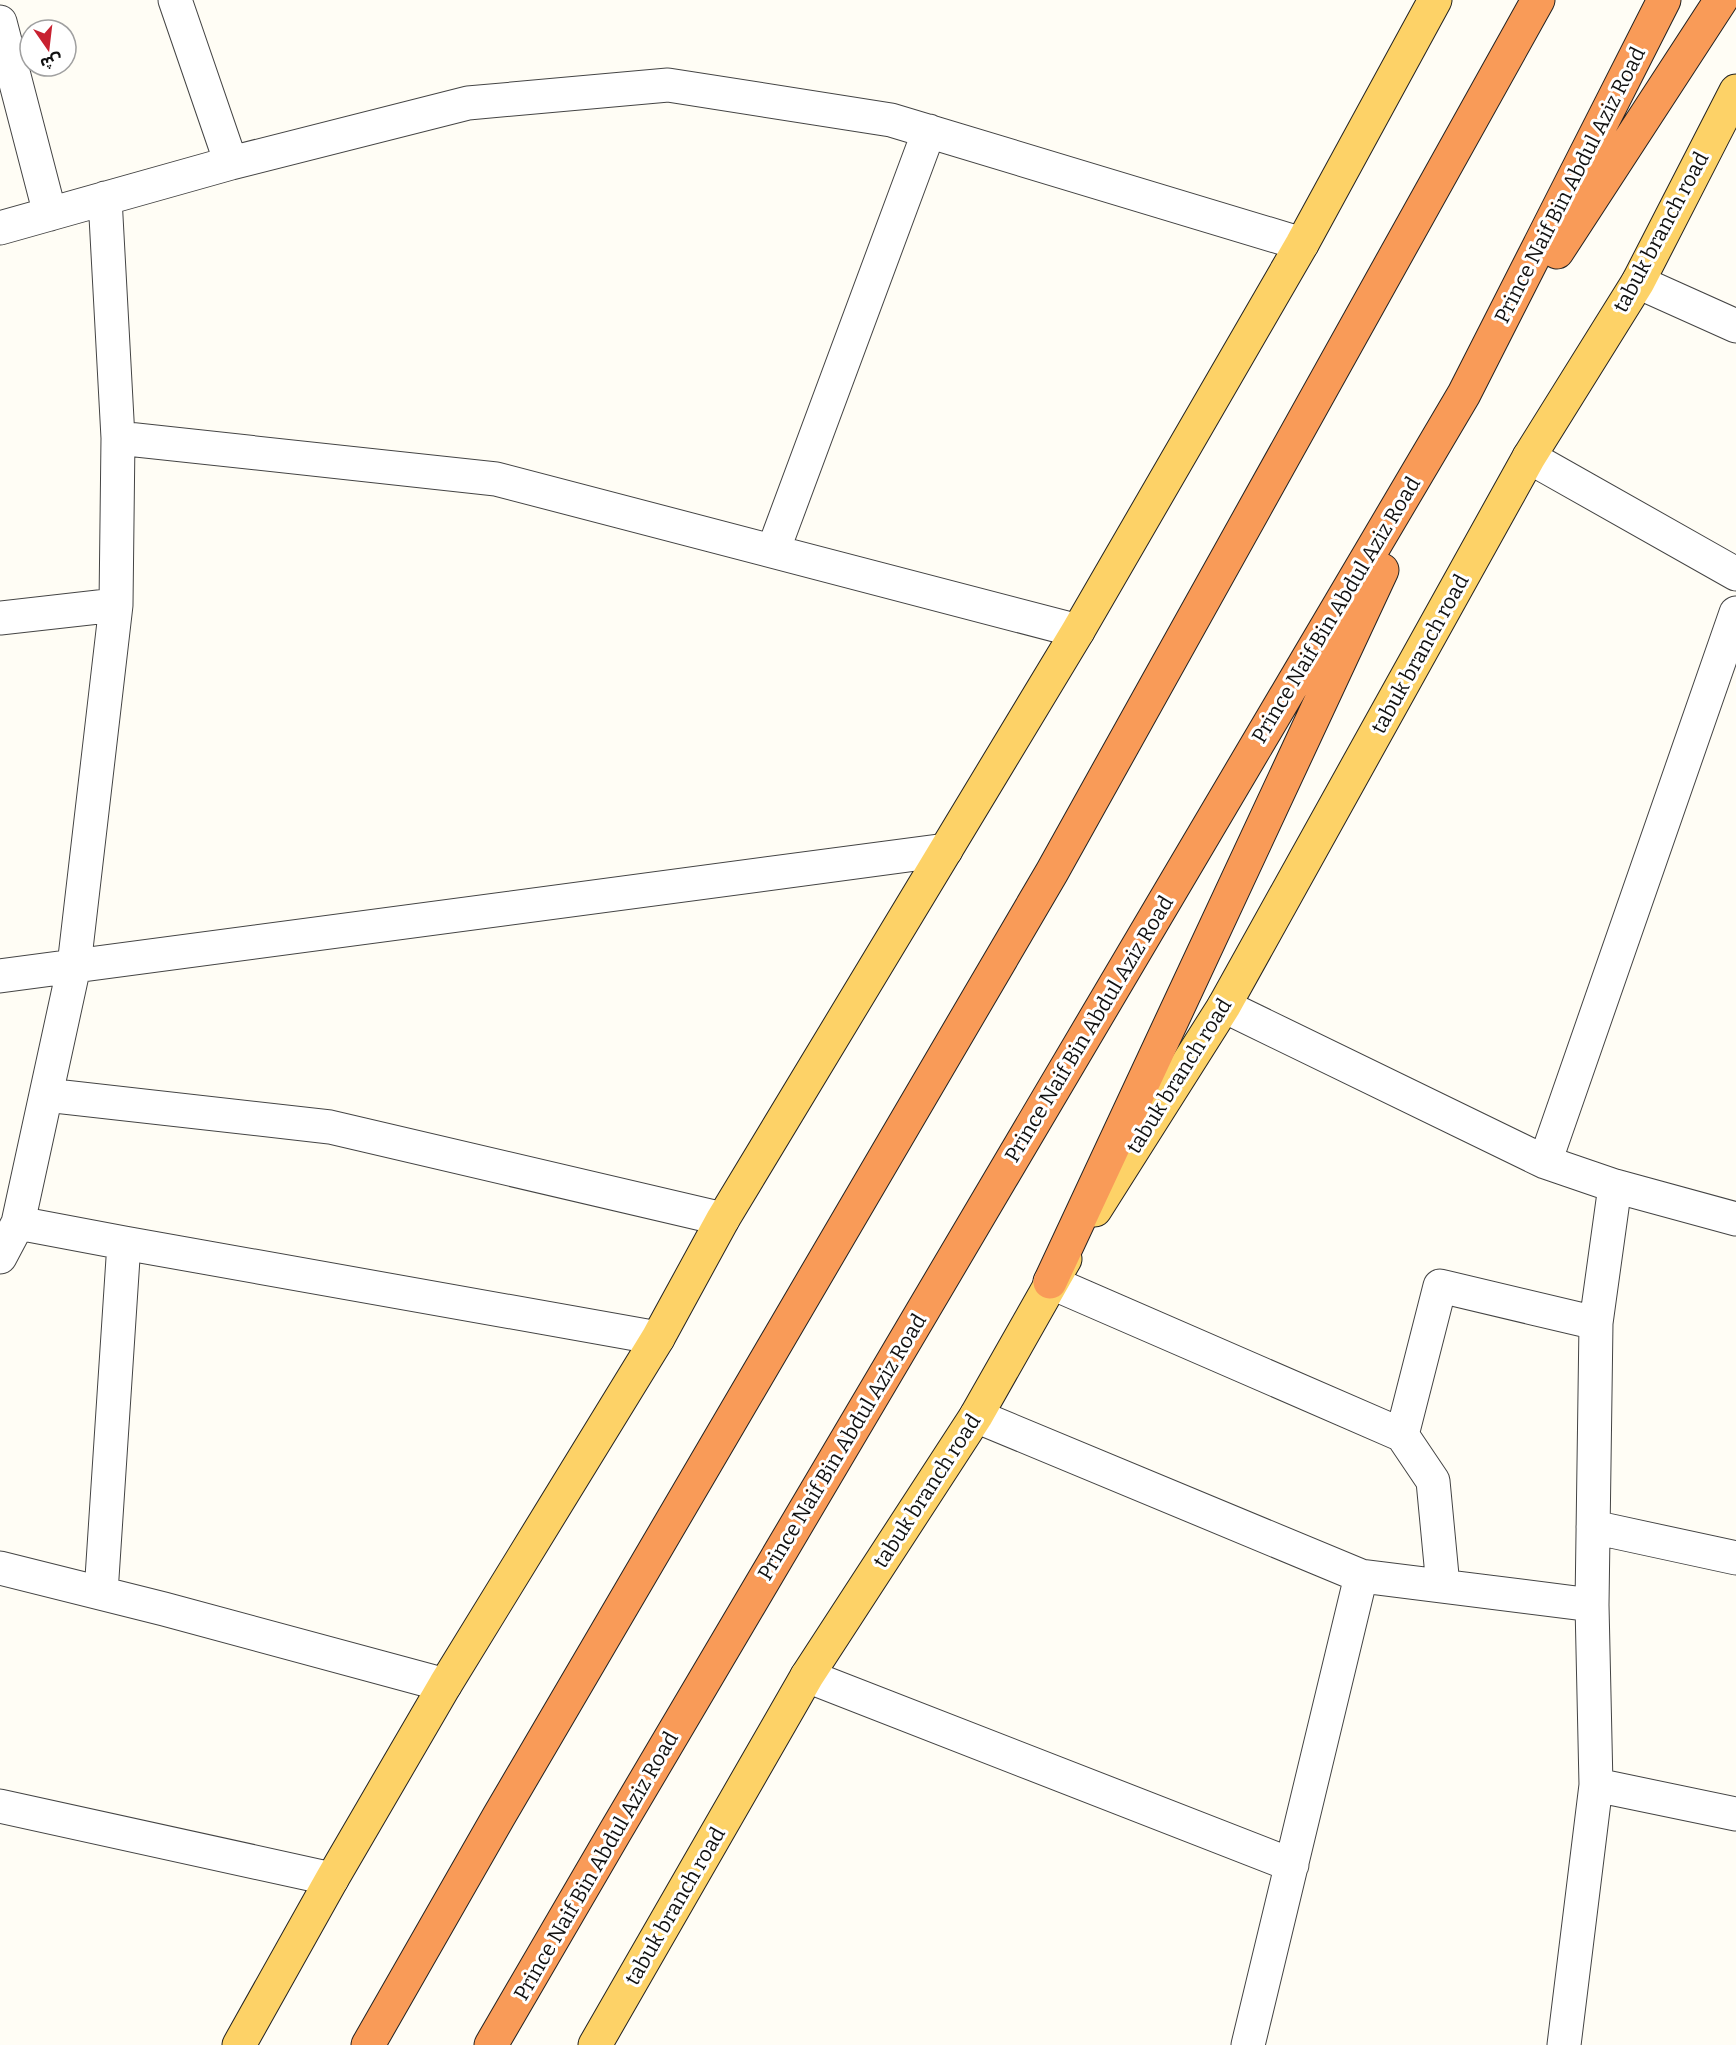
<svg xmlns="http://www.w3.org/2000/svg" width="1736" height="2045" viewBox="0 0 1736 2045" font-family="Bitter,'Noto Sans Arabic',serif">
  <rect width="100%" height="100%" fill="#fffdf5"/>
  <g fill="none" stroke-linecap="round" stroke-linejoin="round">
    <defs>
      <path id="minor" d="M 175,0 L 231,163
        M 0,22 L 50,214
        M 0,228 L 231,163 L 468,103 L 668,85 L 891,120 L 1302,244
        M 1638,282 L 1736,326
        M 118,438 L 496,479 L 1078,631
        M 1529,457 L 1736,574
        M 773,551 L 929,131
        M 0,618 L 116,605
        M 0,976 L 946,850
        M 1224,1006 L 1545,1162 L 1615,1186 L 1736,1219
        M 46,1095 L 330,1127 L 723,1219
        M 1545,1162 L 1736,613
        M 18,1223 L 124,1243 L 658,1338
        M 0,1257 L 18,1223 L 74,966 L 116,605 L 118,438 L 105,198
        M 1050,1282 L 1402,1435 L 1433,1481 L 1443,1586
        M 976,1416 L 1361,1576 L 1592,1605
        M 1402,1435 L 1440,1286 L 1596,1323
        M 1593,1527 L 1736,1558
        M 0,1568 L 164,1609 L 445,1685
        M 101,1593 L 124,1243
        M 807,1676 L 1292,1865
        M 1596,1785 L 1736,1814
        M 0,1806 L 332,1879
        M 1248,2045 L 1361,1576
        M 1564,2045 L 1596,1785 L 1592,1605 L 1596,1323 L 1615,1186"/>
      <path id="major" d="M 1095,1210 L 1224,1006 L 1529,457 L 1638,282 L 1736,91
        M 239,2045 L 332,1879 L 445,1685 L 658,1338 L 723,1219 L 1078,631 L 1302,244 L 1435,0
        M 595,2045 L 807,1676 L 976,1416 L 1065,1259"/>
      <path id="highway" d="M 1557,252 L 1721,0
        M 1050,1282 L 1382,570
        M 368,2045 L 499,1816 L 1052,872 L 1538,0
        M 491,2045 L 615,1832 L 1464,394 L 1664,0"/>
    </defs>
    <use href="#minor" stroke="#444" stroke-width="35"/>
    <use href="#major" stroke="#222" stroke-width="35"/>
    <use href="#highway" stroke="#222" stroke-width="35"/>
    <use href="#minor" stroke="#fff" stroke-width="33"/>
    <use href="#major" stroke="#fdd267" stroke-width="33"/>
    <use href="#highway" stroke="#f99b58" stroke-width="33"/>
  </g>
  <g text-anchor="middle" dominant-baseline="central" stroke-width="6" stroke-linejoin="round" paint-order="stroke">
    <g font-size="21" fill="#111" stroke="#fff">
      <text transform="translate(1570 185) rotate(-63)">Prince Naif Bin Abdul Aziz Road</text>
      <text transform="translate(1661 232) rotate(-62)">tabuk branch road</text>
      <text transform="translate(1336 610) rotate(-59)">Prince Naif Bin Abdul Aziz Road</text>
      <text transform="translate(1420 654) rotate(-61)">tabuk branch road</text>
      <text transform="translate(1089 1029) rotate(-59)">Prince Naif Bin Abdul Aziz Road</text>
      <text transform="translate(1179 1076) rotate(-58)">tabuk branch road</text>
      <text transform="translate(842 1447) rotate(-59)">Prince Naif Bin Abdul Aziz Road</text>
      <text transform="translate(927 1491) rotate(-57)">tabuk branch road</text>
      <text transform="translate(596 1866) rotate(-60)">Prince Naif Bin Abdul Aziz Road</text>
      <text transform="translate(675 1906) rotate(-60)">tabuk branch road</text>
    </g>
  </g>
  <g transform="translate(48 48) rotate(166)"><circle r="28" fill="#ffffff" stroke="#a0a0a0" stroke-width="1.5"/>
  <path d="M0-4.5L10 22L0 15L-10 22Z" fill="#c82130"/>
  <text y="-9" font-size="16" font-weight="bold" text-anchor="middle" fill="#111111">ش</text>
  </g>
</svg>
